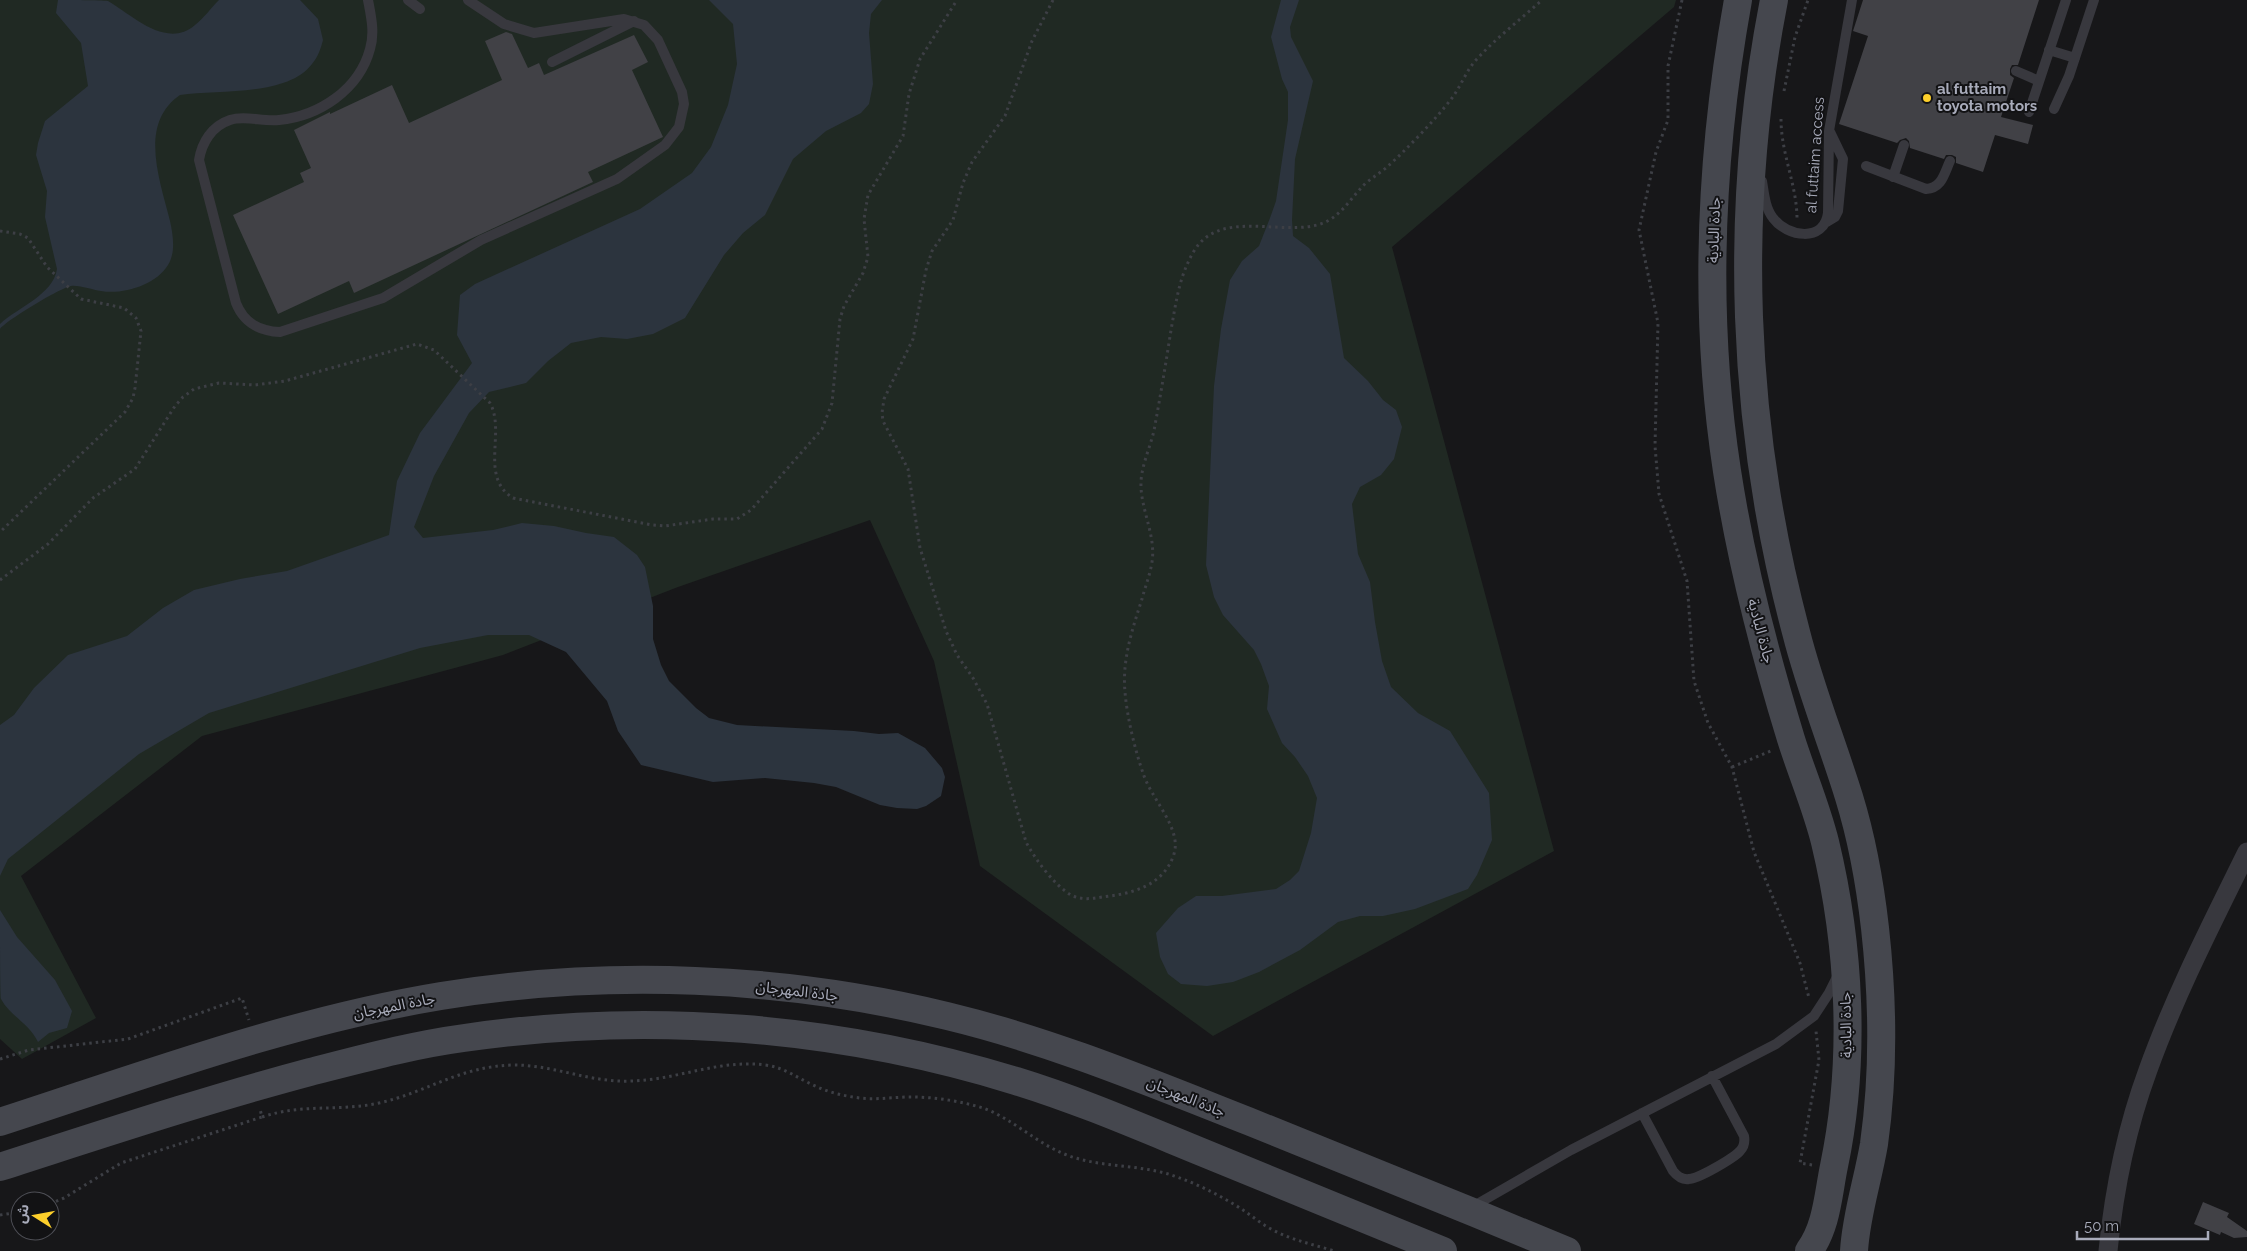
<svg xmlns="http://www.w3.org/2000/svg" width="2247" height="1251" viewBox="0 0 2247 1251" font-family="Raleway,'Noto Sans Arabic',sans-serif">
  <rect width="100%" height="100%" fill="#171719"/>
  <path fill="#202923" d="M 0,0 L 1676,0 L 1674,7 L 1392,247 L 1554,851 L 1213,1036 L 980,866 L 934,661 L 870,520 L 678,587 L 503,655 L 202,736 L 21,876 L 96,1018 L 22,1059 L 0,1039 Z"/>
  <path fill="#2c343e" d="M 58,0 C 69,0 100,0 108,1 C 131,14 166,50 195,25 C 204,18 211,8 219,0 L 300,0 L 318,19 L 323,40 C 321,48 318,57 312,64 C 287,97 218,89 180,95 C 138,124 160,180 170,221 C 173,235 176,252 168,265 C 156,285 123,295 101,291 C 92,290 80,285 71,286 C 60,288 7,320 0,329 L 0,324 C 18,307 53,295 57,269 L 45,217 L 47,191 L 36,155 L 38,143 L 45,121 L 88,86 L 81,43 L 56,13 Z
    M 709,0 L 882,0 L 871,14 L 869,33 L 873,84 L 869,104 L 861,113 L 826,131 L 793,159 L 765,215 L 743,233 L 724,255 L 685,318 L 653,334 L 627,339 L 601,337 L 571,343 L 548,361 L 526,383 L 489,392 L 469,413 L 434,476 L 414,527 L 423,538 L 493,530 L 522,523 L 554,526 L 586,533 L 614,537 L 637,555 L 645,567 L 653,606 L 653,639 L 661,665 L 669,681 L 696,708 L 709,718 L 737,725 L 854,731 L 879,734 L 898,733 L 925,748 L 942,768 L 945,777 L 941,796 L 926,806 L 917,809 L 897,808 L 880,805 L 836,787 L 814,783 L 765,778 L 713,782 L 641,765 L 618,731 L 607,701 L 566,652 L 529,635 L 488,635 L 420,648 L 209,713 L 139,754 L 8,859 L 0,876 L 0,725 L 14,715 L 34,688 L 68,655 L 127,636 L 163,608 L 194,590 L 240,579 L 287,571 L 389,535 L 397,481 L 420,433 L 472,363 L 457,335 L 460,295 L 475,284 L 640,209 L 692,173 L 711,147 L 728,105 L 737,64 L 733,24 Z
    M 1281,0 L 1299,0 L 1290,27 L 1291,37 L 1313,81 L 1295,159 L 1292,220 L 1293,236 L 1309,248 L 1330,274 L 1344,358 L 1368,381 L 1383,400 L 1396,410 L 1402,427 L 1394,459 L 1381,475 L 1360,487 L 1352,504 L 1358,554 L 1370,582 L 1375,622 L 1382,661 L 1391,687 L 1418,713 L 1450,731 L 1489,793 L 1492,840 L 1477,875 L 1468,889 L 1415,909 L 1383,916 L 1360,916 L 1338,922 L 1300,950 L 1259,972 L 1233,982 L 1207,986 L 1181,984 L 1168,974 L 1160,957 L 1156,933 L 1178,908 L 1196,896 L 1222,896 L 1276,889 L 1290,880 L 1299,871 L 1311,833 L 1317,798 L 1308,776 L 1295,757 L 1282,743 L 1267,709 L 1269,686 L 1261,664 L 1254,650 L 1223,615 L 1214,597 L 1206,565 L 1214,386 L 1221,329 L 1230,280 L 1242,261 L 1259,246 L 1270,218 L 1276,201 L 1288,120 L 1288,92 L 1282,79 L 1271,37 Z
    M 0,910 L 17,937 L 55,980 L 72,1011 L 67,1028 L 49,1033 L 38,1042 C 29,1023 10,1016 1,999 C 0,992 0,924 0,910 Z"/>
  <path fill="#414146" d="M 1863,0 L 2039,0 L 2018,65 L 2012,65 L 2010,69 L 2010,75 L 2014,78 L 2001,117 L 2033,125 L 2028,144 L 1995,135 L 1983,172 L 1956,163 L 1956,157 L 1952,155 L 1946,155 L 1944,159 L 1910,148 L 1909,141 L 1906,138 L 1900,140 L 1897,143 L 1839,124 L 1868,36 L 1853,31 Z
    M 506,32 L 512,34 L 528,68 L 539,63 L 544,75 L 634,35 L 648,62 L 632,70 L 663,137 L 588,172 L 593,182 L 354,293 L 349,281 L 278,314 L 233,215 L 304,182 L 300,173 L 311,168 L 294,130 L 330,112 L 330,114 L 392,85 L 409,123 L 502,80 L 485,41 Z
    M 2203,1202 L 2229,1213 L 2227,1217 L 2247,1231 L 2247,1237 L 2234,1238 L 2221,1232 L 2220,1235 L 2194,1224 Z"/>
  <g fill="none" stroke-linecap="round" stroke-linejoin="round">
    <path stroke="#3d3f45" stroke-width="3" stroke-dasharray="2.5 4" stroke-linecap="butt" d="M 1053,0 L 1032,41 L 1005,116 L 972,162 L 963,183 L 953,220 L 932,251 L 926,270 L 913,339 L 884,399 L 882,413 L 883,421 L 908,469 L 920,548 L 946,631 L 957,655 L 973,678 L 987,704 L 1026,842 C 1035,859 1054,885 1071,895 C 1081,900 1091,899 1102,897 C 1131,894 1164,886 1174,854 C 1182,828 1151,799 1143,773 C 1135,750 1127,717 1125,692 C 1122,660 1132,630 1142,599 C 1145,587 1150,575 1152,562 C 1156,537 1142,512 1141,487 C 1140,466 1152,445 1155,425 C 1161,393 1166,362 1171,330 C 1176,303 1179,276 1194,251 C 1222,204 1294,243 1331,219 C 1345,210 1354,194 1366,183 C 1373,177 1380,173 1387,167 C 1406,150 1436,119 1452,98 C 1461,86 1466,71 1476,60 C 1496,38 1520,20 1542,0
      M 1682,0 L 1668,66 L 1668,120 L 1656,152 L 1639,230 L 1658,323 L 1655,446 L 1659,494 L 1687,581 L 1694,681 L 1708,723 L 1732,767 L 1754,852 L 1800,963 L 1809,998
      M 1784,91 L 1795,37 L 1808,0
      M 1781,119 C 1781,154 1797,185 1797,219
      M 0,231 L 20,234 L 28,238 L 47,267 L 81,299 L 124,308 L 136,318 L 141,331 L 135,388 L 133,398 L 125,412 L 0,532
      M 0,580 L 48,544 L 93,498 L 135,469 L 175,406 L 183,397 L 194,389 L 219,383 L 255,385 L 285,381 L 417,344 L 434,350 L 490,403 C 506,432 479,477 513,498 L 652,525 L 665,526 L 713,519 L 737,519 L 751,510 L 822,429 L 832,403 L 840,319 L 844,306 L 863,273 L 868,257 L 864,219 L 868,195 L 903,136 L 909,94 L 920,59 L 957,0
      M 1732,767 L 1773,750
      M 0,1059 L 29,1050 L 128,1039 L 242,998 L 249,1020
      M 262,1117 C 304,1103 338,1112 379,1103 C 428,1092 460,1066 514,1065 C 554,1065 591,1083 631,1081 C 677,1080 719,1059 765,1065 C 783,1067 796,1077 811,1084 C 827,1092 843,1096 860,1098 C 877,1100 894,1097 911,1097 C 935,1097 960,1101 983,1108 C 1011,1118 1034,1141 1062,1153 C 1098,1169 1140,1163 1177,1177 C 1200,1185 1223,1197 1243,1210 C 1252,1216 1260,1223 1271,1229 C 1291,1240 1312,1244 1334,1251
      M 1812,1165 L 1800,1163 L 1819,1060 L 1816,1031
      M 50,1204 L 64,1198 L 121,1163 L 262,1117 L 260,1109
      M 0,1215 L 20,1212"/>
    <path stroke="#38383e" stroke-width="10" d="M 368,0 C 371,16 375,33 370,49 C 359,90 319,116 279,120 C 263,122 245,115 230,120 C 212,126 202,142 199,160 L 236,303 C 244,323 259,331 280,332 L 383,298 L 481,240 L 617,179 L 665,145 L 679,127 L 684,104 L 682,92 L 658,40 L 644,25 L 624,19 L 534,33 L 504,24 L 468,0
      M 408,0 L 420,9
      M 2049,50 L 2075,58
      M 552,62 L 634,21
      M 2016,71 L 2039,81
      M 2054,109 L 2069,76 L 2094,0
      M 2029,112 L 2066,0
      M 1866,166 L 1926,189 C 1942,188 1944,174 1950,161
      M 1893,177 L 1904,145
      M 1762,181 C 1764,193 1765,208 1773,218 C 1787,237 1824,243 1828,213 L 1829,131 L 1852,0
      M 1825,223 L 1835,217 L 1838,211 L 1843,159 L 1830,132
      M 1642,1113 L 1673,1171 C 1677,1176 1682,1180 1689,1179 C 1698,1179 1734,1158 1740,1151 C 1744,1147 1745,1142 1744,1136 L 1712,1076
      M 1472,1207 L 1571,1150 L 1776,1044 L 1814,1016 L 1829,993 L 1838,975"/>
    <path stroke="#38383e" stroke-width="19" d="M 2108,1251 C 2114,1190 2127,1127 2148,1070 C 2175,995 2212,923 2247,852"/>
    <path stroke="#45474e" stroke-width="28" d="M 1738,0 C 1710,155 1703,315 1727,471 C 1741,562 1764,651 1791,739 C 1802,774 1816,806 1825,842 C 1850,946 1856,1061 1834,1166 C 1828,1195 1827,1226 1809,1251
      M 1774,0 C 1733,210 1741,425 1796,632 C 1810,688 1832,742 1849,797 C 1862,839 1870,884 1875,928 C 1883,1000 1884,1073 1874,1144 C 1868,1180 1856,1215 1854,1251
      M 0,1122 C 145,1075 290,1021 441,996 C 607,969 784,976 947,1016 C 1051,1041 1149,1082 1248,1121 C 1355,1164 1461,1207 1567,1251
      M 0,1167 C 103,1134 205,1100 310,1072 C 361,1059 412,1045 464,1038 C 648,1011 838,1026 1016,1081 C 1078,1100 1138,1126 1199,1151 C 1280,1184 1362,1218 1443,1251"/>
  </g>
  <circle fill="#fdcf2b" stroke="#121214" stroke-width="2" cx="1927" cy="98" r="5"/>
  <g text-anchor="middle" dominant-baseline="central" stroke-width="4" stroke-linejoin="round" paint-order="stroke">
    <g font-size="15" font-weight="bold" fill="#a8abba" stroke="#121214" text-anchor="start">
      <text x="1937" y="89">al futtaim<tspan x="1937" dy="17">toyota motors</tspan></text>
    </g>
    <g font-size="15" fill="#a8abba" stroke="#121214">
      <text transform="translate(1815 155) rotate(-86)">al futtaim access</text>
      <text transform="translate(1714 230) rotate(-88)">جادة البادية</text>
      <text transform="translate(1761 631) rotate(75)">جادة البادية</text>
      <text transform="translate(797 991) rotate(7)">جادة المهرجان</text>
      <text transform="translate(394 1006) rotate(-11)">جادة المهرجان</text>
      <text transform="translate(1846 1025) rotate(-91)">جادة البادية</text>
      <text transform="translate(1186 1097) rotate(22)">جادة المهرجان</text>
    </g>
  </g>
  <g transform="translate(35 1216) rotate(281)"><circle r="24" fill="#121214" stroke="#4e4f56"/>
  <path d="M0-4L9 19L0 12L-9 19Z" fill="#fdcf2b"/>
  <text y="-8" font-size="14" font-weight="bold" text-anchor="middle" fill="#a8abba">ش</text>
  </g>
  <path d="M2077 1231v8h131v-8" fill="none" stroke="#a8abba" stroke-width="2.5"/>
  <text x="2084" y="1231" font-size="15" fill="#a8abba" stroke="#121214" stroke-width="4" paint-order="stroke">50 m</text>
</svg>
